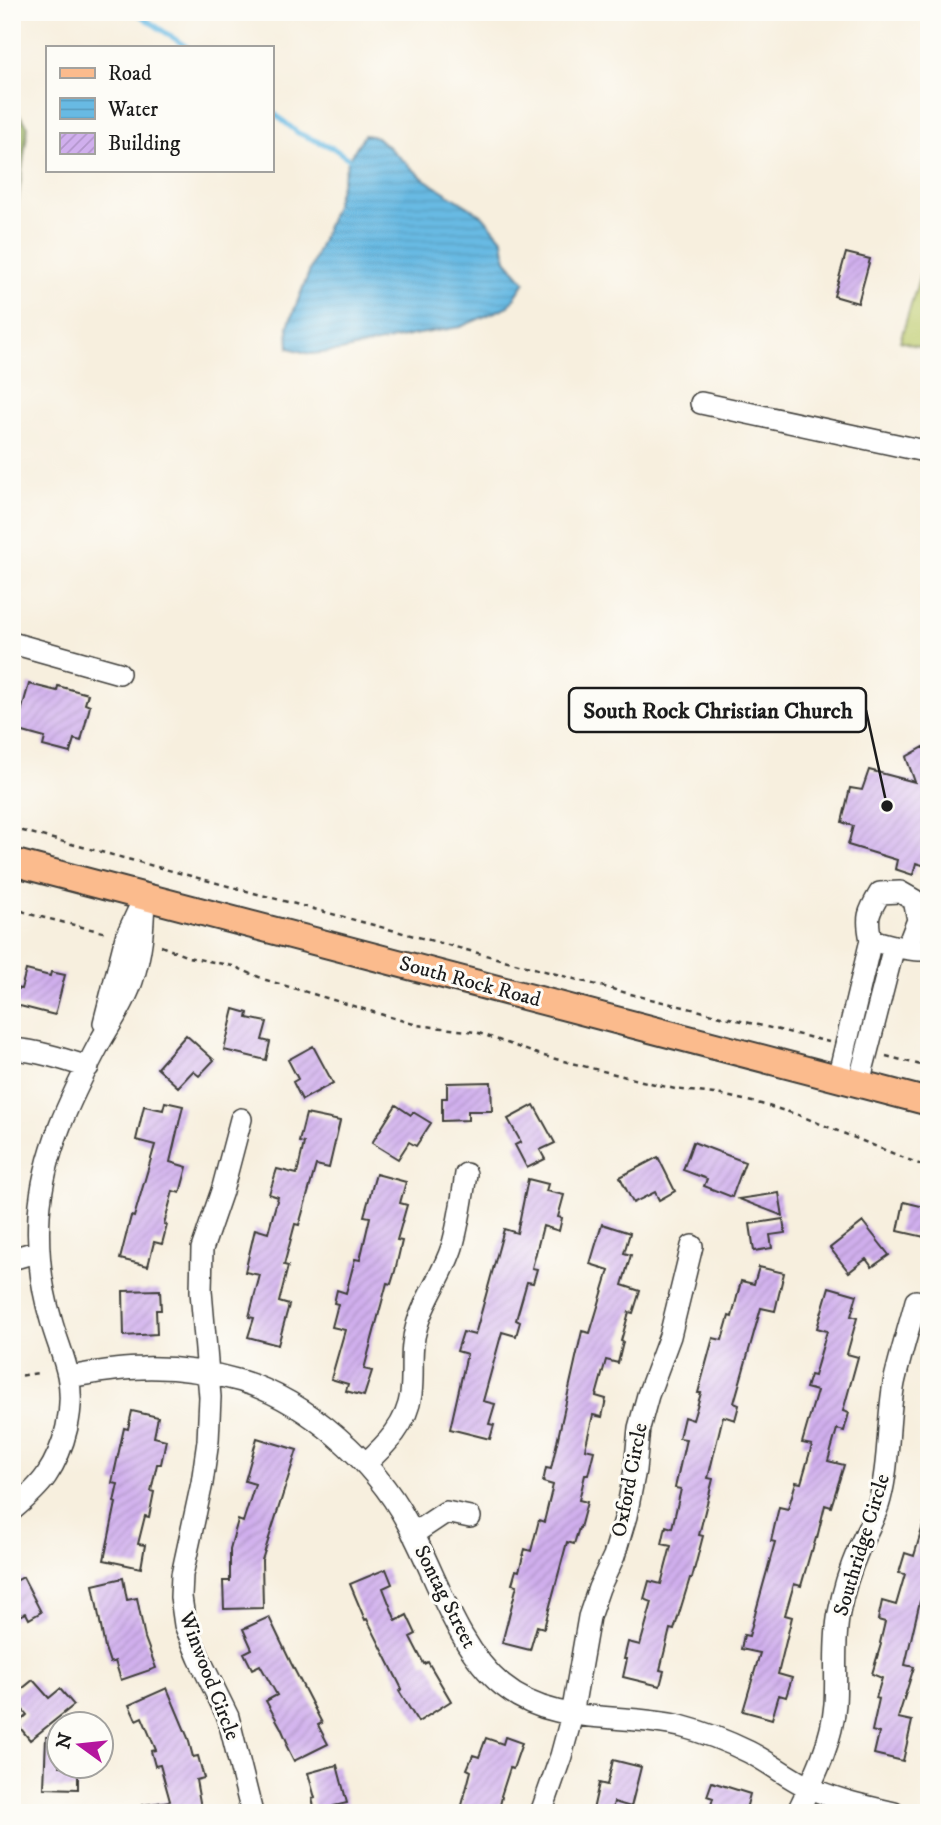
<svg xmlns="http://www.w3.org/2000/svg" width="941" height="1825" viewBox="0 0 941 1825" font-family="'IM FELL DW Pica',serif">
  <defs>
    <pattern id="forest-crowns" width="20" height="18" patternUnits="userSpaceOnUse" patternTransform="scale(1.75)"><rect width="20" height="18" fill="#96af60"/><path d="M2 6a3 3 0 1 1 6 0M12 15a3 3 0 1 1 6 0" fill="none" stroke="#7a8e4e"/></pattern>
    <pattern id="water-rules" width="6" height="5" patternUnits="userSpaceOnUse" patternTransform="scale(1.75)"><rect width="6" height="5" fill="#68bae3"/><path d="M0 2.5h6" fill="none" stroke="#5a9fc2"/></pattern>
    <pattern id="building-hatch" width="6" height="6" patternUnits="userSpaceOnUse" patternTransform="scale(1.75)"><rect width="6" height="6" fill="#d0afed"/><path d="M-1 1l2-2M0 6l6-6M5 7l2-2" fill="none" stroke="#b296cb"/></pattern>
  </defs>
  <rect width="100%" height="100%" fill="#fdfcf7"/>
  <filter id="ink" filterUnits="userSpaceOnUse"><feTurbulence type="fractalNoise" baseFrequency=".0143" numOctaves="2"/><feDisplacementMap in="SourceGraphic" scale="14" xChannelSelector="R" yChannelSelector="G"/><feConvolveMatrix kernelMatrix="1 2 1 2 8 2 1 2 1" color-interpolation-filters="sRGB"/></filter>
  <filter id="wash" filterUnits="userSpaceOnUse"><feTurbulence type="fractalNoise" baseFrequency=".00686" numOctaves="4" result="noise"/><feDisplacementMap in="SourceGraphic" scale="28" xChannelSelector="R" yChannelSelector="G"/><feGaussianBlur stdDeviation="1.57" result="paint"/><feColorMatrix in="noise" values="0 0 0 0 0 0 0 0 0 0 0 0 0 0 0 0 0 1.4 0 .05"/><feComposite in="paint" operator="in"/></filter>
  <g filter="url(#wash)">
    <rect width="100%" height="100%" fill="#f7efde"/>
    <path fill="url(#forest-crowns)" stroke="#59663e" stroke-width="2" d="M 12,105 L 28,126 L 12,247 Z"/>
    <path fill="#bdcb6d" stroke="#6c7444" stroke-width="2" d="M 929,246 L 929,350 L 900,341 Z"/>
    <path fill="url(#water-rules)" stroke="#426b80" stroke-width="2" d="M 364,135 L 377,137 L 424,179 L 483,216 L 503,240 L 506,260 L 525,282 L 509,306 L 460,327 L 413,335 L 340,351 L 310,354 L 289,348 L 288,326 L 333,211 L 349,159 Z"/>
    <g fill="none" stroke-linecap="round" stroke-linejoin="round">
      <path stroke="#68bae3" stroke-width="5" d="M 135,12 L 187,47
        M 271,111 L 298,133 L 333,148 L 349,159"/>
    </g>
    <g id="blocks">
      <path fill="url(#building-hatch)" d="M 846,253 L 870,259 L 858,303 L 834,296 Z
        M 29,684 L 57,691 L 58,686 L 88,694 L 85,704 L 90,706 L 81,741 L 74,739 L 70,753 L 43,746 L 45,738 L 16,730 Z
        M 924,747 L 929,757 L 929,867 L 916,863 L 913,875 L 895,869 L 897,860 L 848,845 L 853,826 L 842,822 L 850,788 L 862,790 L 869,770 L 915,782 L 906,757 Z
        M 26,970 L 50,976 L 51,972 L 65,975 L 55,1015 L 12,1004 L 15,988 L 21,989 Z
        M 234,1009 L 248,1013 L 247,1018 L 267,1022 L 262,1040 L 270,1042 L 266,1060 L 224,1050 Z
        M 186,1035 L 214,1060 L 199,1076 L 193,1071 L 178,1087 L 157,1068 Z
        M 313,1046 L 333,1083 L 302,1100 L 293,1082 L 298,1079 L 288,1060 Z
        M 491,1082 L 492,1111 L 468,1111 L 468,1120 L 442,1121 L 442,1098 L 447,1098 L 447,1083 Z
        M 165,1102 L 183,1106 L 170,1162 L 187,1167 L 180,1193 L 173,1191 L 164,1224 L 167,1225 L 162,1244 L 154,1242 L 148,1266 L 120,1259 L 131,1216 L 134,1217 L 155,1145 L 136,1140 L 144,1106 L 163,1110 Z
        M 396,1105 L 411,1115 L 413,1112 L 431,1123 L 416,1146 L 409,1142 L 398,1159 L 372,1143 Z
        M 534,1105 L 555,1143 L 540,1150 L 545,1159 L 527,1168 L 515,1145 L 521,1142 L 508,1119 Z
        M 306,1114 L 340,1121 L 329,1168 L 316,1165 L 299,1225 L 295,1224 L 284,1265 L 288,1266 L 279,1302 L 289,1305 L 278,1345 L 248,1337 L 254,1318 L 249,1317 L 260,1275 L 245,1272 L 255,1229 L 268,1233 L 278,1197 L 269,1194 L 277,1169 L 297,1174 L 304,1143 L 299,1142 Z
        M 693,1142 L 745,1162 L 732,1197 L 704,1186 L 707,1179 L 683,1170 Z
        M 658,1157 L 675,1191 L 659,1200 L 655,1192 L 633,1203 L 620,1177 Z
        M 376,1174 L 406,1182 L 400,1203 L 407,1205 L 397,1240 L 402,1241 L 395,1271 L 391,1284 L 387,1283 L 364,1369 L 372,1371 L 364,1396 L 346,1391 L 348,1384 L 331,1379 L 345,1330 L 332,1327 L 338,1304 L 334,1303 L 337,1290 L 346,1293 L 355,1259 L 360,1260 L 370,1217 L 364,1216 Z
        M 528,1179 L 548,1184 L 546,1191 L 564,1195 L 558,1217 L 562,1218 L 559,1231 L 543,1226 L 532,1268 L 537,1269 L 533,1283 L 527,1282 L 516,1320 L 520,1322 L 516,1336 L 502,1332 L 483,1401 L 495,1404 L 489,1424 L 494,1425 L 490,1439 L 450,1429 L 467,1354 L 457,1351 L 463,1332 L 475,1335 L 504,1229 L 517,1233 Z
        M 779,1193 L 783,1216 L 739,1199 Z
        M 904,1202 L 929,1208 L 929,1238 L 898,1231 Z
        M 783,1219 L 785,1233 L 770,1235 L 772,1248 L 754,1251 L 750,1224 Z
        M 863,1222 L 889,1255 L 872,1267 L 866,1259 L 849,1272 L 830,1248 Z
        M 602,1224 L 630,1233 L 624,1253 L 631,1255 L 622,1285 L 640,1291 L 633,1313 L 629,1312 L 621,1341 L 623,1342 L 618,1363 L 606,1360 L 596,1396 L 606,1399 L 602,1417 L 593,1415 L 585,1449 L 594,1451 L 588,1475 L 585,1475 L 579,1500 L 587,1502 L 580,1528 L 579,1528 L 574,1544 L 567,1542 L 544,1628 L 537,1626 L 530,1650 L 502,1643 L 517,1585 L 512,1584 L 516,1570 L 519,1571 L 525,1549 L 531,1551 L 539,1520 L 544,1522 L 553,1485 L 543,1482 L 546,1468 L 551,1469 L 582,1331 L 590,1333 L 609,1270 L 590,1264 Z
        M 759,1267 L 784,1273 L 775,1311 L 761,1308 L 734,1403 L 739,1405 L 735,1420 L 723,1416 L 708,1478 L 713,1479 L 699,1535 L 703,1536 L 692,1578 L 690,1578 L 674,1630 L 670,1629 L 660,1670 L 664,1671 L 660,1686 L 623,1677 L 627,1659 L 624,1659 L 628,1642 L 640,1645 L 652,1602 L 644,1599 L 649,1581 L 661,1584 L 671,1546 L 662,1544 L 666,1526 L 672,1528 L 681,1489 L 675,1488 L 686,1439 L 679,1438 L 684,1417 L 693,1420 L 701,1393 L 698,1393 L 713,1338 L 722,1340 L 729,1316 L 732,1317 L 741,1281 L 754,1284 Z
        M 829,1287 L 857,1295 L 851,1316 L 857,1318 L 847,1354 L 858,1357 L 843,1411 L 849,1413 L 844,1431 L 837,1429 L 828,1461 L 844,1465 L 831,1507 L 825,1505 L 817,1538 L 816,1538 L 812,1551 L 811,1551 L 801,1586 L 794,1584 L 785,1615 L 792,1617 L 778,1674 L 792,1678 L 786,1697 L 779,1695 L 772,1719 L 743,1711 L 760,1653 L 741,1649 L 744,1635 L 749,1636 L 775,1542 L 771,1541 L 779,1507 L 788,1509 L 796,1482 L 801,1483 L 812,1445 L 802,1443 L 817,1391 L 806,1388 L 810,1375 L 814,1376 L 827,1331 L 817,1328 Z
        M 160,1290 L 161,1310 L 156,1310 L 157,1334 L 124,1336 L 123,1291 Z
        M 132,1411 L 158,1417 L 154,1437 L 166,1440 L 161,1464 L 157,1464 L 151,1491 L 154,1492 L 149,1517 L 145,1516 L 138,1544 L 145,1545 L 141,1568 L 104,1560 L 116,1503 L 114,1502 L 118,1484 L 112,1483 L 124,1428 L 128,1429 Z
        M 257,1438 L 297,1450 L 262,1560 L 263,1608 L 224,1609 L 223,1581 L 230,1581 L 230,1549 L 238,1520 L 243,1522 L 255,1484 L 245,1481 Z
        M 925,1519 L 929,1520 L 929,1603 L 920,1601 L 905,1665 L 914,1667 L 898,1718 L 912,1721 L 903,1761 L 874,1754 L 879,1733 L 872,1731 L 879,1699 L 876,1698 L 882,1678 L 872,1674 L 881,1644 L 880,1643 L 885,1622 L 878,1620 L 882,1601 L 896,1605 L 905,1574 L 899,1573 L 905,1553 L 914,1556 Z
        M 386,1569 L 392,1584 L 383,1588 L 396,1621 L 407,1615 L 416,1634 L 410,1637 L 424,1664 L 428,1662 L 451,1701 L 418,1722 L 399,1691 L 402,1689 L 367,1619 L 365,1620 L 350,1584 Z
        M 23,1577 L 41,1612 L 29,1619 L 26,1613 L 12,1620 L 12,1583 Z
        M 123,1578 L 127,1600 L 137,1598 L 145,1638 L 156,1668 L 121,1680 L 115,1661 L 110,1663 L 105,1648 L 93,1585 Z
        M 269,1617 L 291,1663 L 322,1723 L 318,1725 L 328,1744 L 294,1761 L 286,1745 L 288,1744 L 281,1728 L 266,1701 L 277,1695 L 260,1665 L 252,1669 L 244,1653 L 252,1649 L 243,1629 Z
        M 33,1680 L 49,1698 L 60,1689 L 74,1705 L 30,1740 L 17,1724 L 27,1715 L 12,1697 Z
        M 167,1688 L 188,1738 L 193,1757 L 198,1756 L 204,1778 L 196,1780 L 202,1813 L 144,1813 L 143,1805 L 170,1801 L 160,1765 L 155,1766 L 151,1751 L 156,1750 L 142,1717 L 136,1720 L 129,1705 Z
        M 46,1737 L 60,1737 L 60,1766 L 78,1766 L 78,1789 L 44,1788 Z
        M 505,1737 L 522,1743 L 513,1769 L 510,1768 L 501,1796 L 502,1797 L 498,1813 L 460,1813 L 471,1771 L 467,1769 L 473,1755 L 479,1757 L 486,1738 L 503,1744 Z
        M 613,1760 L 641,1767 L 631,1807 L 614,1802 L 611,1813 L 593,1810 L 599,1783 L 607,1785 Z
        M 337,1765 L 347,1803 L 334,1806 L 336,1813 L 316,1813 L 312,1799 L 315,1798 L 308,1773 Z
        M 712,1782 L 750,1794 L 745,1813 L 709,1813 L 713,1798 L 707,1796 Z"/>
    </g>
  </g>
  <g filter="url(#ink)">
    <use href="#blocks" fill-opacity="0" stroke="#3d3c39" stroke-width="2"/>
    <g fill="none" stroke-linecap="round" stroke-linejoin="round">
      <defs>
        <path id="minor" d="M 701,403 L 929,452
          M 12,643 L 119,673
          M 907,948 L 918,920 L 914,900 L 900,892 L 880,893 C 868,913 866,917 871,940 C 889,945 910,951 929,950
          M 104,1023 L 126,937 L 140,907
          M 12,1049 C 39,1051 63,1059 88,1067
          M 838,1078 L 871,940
          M 859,1083 L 894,946
          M 241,1119 L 222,1191 L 202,1249 L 201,1291 L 210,1397 L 208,1441 L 202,1483 L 182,1575 L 181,1597 L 185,1625 L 199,1658 L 228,1717 L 252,1813
          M 12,1259 L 39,1251
          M 69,1377 C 93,1373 117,1368 142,1368 C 175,1367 209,1372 241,1381 C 307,1401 375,1462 407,1522 C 436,1574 456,1647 502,1685 C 553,1727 620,1712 680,1726 C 703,1732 727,1741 749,1752 C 769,1762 787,1777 808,1787 C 836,1800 865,1806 894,1813
          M 365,1464 C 387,1444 407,1424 411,1394 C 414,1370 409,1350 417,1325 C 425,1298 443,1275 452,1247 C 459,1224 462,1199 466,1174
          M 12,1510 C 24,1500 37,1489 46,1476 C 65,1448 75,1409 68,1375 C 64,1356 56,1339 51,1320 C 41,1286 37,1250 39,1215 C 43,1152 71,1097 100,1042 C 111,1022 125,1003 132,981 C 142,952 143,928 144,898
          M 413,1534 L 446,1512 L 470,1517
          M 541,1813 L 561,1756 L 572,1715 L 589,1617 L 599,1588 L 614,1556 L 626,1516 L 635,1470 L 639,1428 L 648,1395 L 670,1336 L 692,1246
          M 797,1813 C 814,1778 832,1743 835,1704 C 837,1674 833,1643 839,1613 C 843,1591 850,1569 859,1548 C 866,1532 876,1516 880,1499 C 890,1461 887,1422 894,1383 C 900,1356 909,1328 916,1301"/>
        <path id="major" d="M 12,862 L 929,1102"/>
      </defs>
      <use href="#minor" stroke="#3d3c39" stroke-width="24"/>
      <use href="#major" stroke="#3d3c39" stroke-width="30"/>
      <path stroke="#3d3c39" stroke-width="2.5" stroke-dasharray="5 5" stroke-linecap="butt" d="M 12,691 L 17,676
        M 12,830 L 23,831 L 638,996 L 829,1042
        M 12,907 L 33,915 L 107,933
        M 161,946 L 188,957 L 233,966 L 266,980 L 417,1025 L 476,1032 L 540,1055 L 642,1081 L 675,1089 L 722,1095 L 761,1104 L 796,1114 L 929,1168
        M 886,1056 L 929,1067
        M 12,1377 L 38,1373
        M 926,1813 L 929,1795"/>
      <use href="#minor" stroke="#fff" stroke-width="21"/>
      <use href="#major" stroke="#fbbb8d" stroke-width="26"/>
    </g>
  </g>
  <g text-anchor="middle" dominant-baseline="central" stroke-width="6" stroke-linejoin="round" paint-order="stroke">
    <g font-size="21" fill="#1c1c1c" stroke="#fdfcf7">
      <text transform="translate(470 982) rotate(15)">South Rock Road</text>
      <text transform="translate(630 1480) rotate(-79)">Oxford Circle</text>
      <text transform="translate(862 1545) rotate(-73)">Southridge Circle</text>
      <text transform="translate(445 1597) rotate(63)">Sontag Street</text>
      <text transform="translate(209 1676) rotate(69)">Winwood Circle</text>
    </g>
  </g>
  <path fill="none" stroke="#1c1c1c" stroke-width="2.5" d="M887 806L866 710"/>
  <circle fill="#1c1c1c" stroke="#fdfcf7" stroke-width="2.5" cx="887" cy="806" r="7"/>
  <rect fill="#fdfcf7" stroke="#1c1c1c" stroke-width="2.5" x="569" y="688" width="297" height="44" rx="7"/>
  <g font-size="23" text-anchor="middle" font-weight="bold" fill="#1c1c1c">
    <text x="718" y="718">South Rock Christian Church</text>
  </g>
  <rect width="941" height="1825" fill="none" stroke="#fdfcf7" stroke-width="42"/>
  <rect x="46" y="46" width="228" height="126" fill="#fdfcf7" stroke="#a3a29f" stroke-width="2"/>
  <rect x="60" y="68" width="35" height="10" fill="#fbbb8d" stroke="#a3a29f" stroke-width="2"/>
  <text x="108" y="80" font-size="21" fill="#1c1c1c">Road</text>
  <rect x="60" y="98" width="35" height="21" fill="url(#water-rules)" stroke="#a3a29f" stroke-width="2"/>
  <text x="108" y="116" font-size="21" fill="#1c1c1c">Water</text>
  <rect x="60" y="133" width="35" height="21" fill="url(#building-hatch)" stroke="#a3a29f" stroke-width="2"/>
  <text x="108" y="150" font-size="21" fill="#1c1c1c">Building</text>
  <g transform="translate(80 1745) rotate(285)"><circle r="33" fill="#fdfcf7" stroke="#a3a29f" stroke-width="2"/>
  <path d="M0-5L12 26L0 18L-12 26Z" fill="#b5179e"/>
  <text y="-10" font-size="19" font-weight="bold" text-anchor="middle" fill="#1c1c1c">N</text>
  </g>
</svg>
